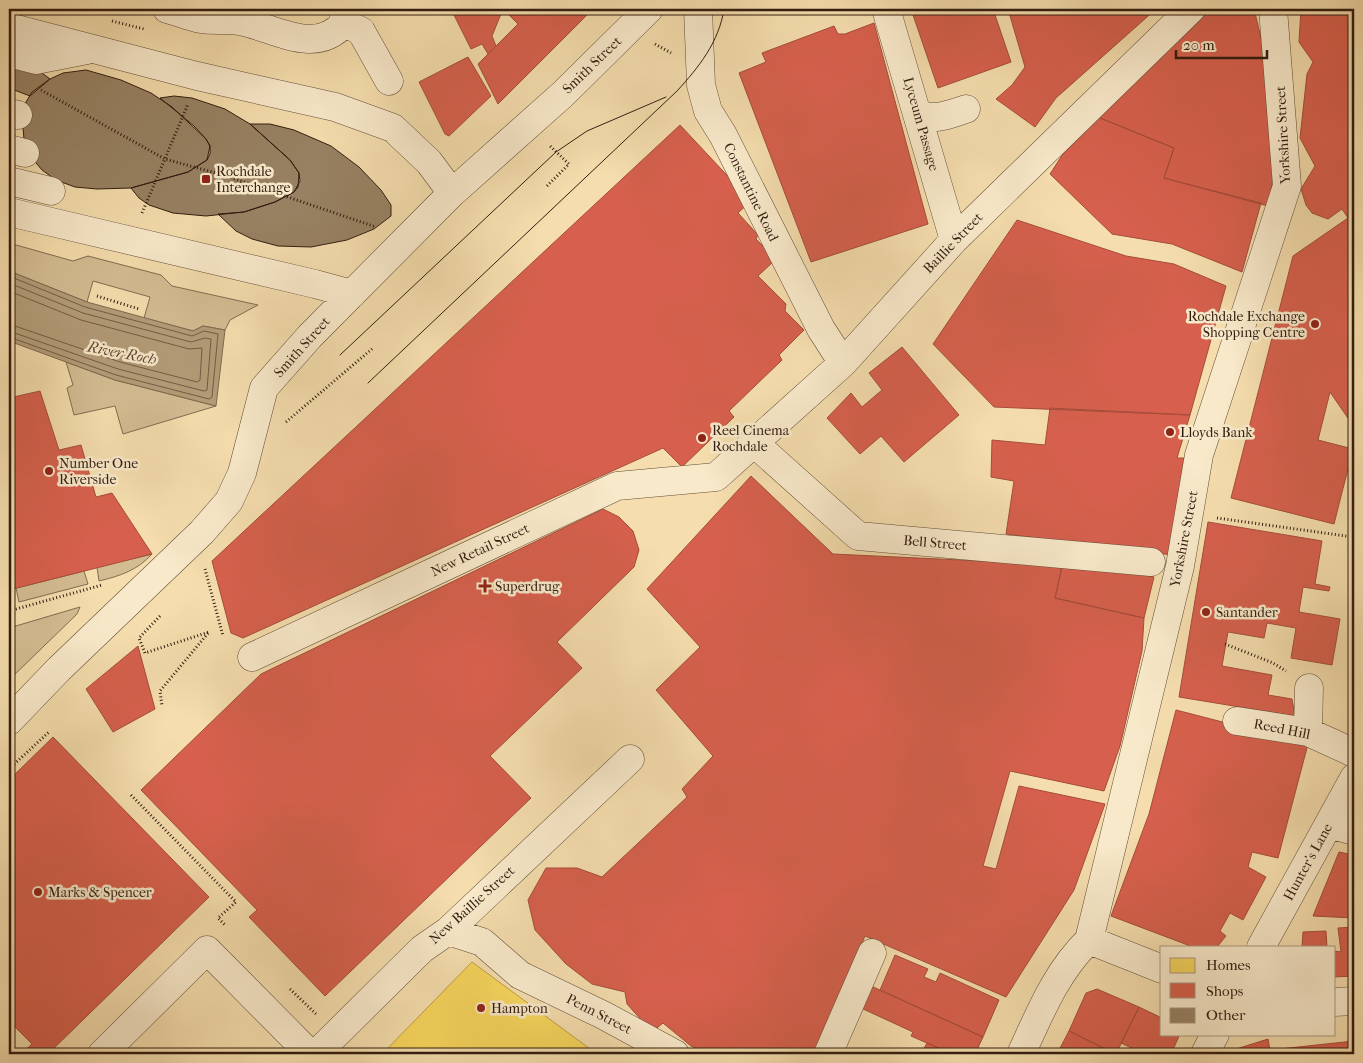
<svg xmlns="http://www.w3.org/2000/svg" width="1363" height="1063" viewBox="0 0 1363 1063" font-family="'IM FELL French Canon',serif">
  <rect width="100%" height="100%" fill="#f5ddad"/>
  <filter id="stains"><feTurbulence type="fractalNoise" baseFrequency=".004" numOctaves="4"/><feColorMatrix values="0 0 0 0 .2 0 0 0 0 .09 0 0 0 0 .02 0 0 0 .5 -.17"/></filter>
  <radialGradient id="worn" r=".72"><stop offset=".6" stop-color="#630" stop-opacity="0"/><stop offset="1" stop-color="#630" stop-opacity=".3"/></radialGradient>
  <path fill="#d4bc92" stroke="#836c52" d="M 9,243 L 73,261 L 88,256 L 161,275 L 172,286 L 258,305 L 230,320 L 225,330 L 203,326 L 193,331 L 144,318 L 150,297 L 93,281 L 87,302 L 9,271 Z
    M 66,362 L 115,380 L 216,406 L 123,434 L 115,406 L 74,415 L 67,388 L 73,385 Z
    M 152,554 C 138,570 120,576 99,581 L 97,567 Z
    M 84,571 L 88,584 L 19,602 L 16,588 Z
    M 80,607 L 77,614 L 9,680 L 9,628 Z"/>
  <path fill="#b39c78" stroke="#7f694f" d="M 9,271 L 87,302 L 193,331 L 203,326 L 225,330 L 216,406 L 115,380 L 9,341 Z"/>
  <path fill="#f6d55c" stroke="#bb9e46" d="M 472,962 L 597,1054 L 382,1054 Z"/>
  <path fill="#d6604d" stroke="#a54c3b" d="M 451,9 L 503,9 L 492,36 L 496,46 L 488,54 L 482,44 L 471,49 Z
    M 503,9 L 593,9 L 498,104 L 478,64 L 518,24 Z
    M 911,9 L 993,9 L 1011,62 L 938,88 Z
    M 1008,9 L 1156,9 L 1056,98 L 1035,127 L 996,99 L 1012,85 L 1025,67 Z
    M 1213,9 L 1254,9 L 1266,58 L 1273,178 L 1268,206 L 1164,178 L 1174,148 L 1095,116 L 1188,28 Z
    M 1301,9 L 1354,9 L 1354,427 L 1330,392 L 1318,440 L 1353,449 L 1334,524 L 1231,498 L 1293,256 L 1348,218 L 1342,209 L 1328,219 L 1312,213 L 1306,205 L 1301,189 L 1315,166 L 1300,138 L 1307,74 L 1313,62 L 1299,42 Z
    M 874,23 L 928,224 L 811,262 L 739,73 L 766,62 L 762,53 L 834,26 L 838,34 L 845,34 Z
    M 468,57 L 491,96 L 449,136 L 445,134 L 419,82 Z
    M 1095,116 L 1174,148 L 1164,178 L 1261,203 L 1242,272 L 1172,244 L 1112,234 L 1050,174 L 1072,140 Z
    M 680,125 L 751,201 L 738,213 L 758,235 L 756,239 L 776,259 L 758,276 L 786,304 L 785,311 L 804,330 L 779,355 L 782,360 L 729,411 L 734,417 L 682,467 L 663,448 L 243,638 L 231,633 L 212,561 Z
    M 1017,220 L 1126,256 L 1174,264 L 1226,286 L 1190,415 L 994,407 L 933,344 Z
    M 902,347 L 959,415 L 904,462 L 881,436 L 860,454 L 827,418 L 851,393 L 862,407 L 882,390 L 869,373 Z
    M 40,391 L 59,450 L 81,445 L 96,497 L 112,493 L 152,554 L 9,590 L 9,398 Z
    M 1050,408 L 1190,415 L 1177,458 L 1188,458 L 1172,555 L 1006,534 L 1014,481 L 991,477 L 992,440 L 1045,445 Z
    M 751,476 L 833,554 L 1003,562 L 1064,557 L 1055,598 L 1144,618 L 1142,651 L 1120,746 L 1104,791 L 1010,771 L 983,866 L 996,869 L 1019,786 L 1105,804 L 1074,890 L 1006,997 L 865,936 L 813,1054 L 709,1054 L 691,1046 L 663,1023 L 652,1032 L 627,1004 L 625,992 L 592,984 L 566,964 L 535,930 L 528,900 L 546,868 L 577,868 L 602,877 L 687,797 L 682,789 L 713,756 L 656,690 L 700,647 L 647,589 Z
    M 603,509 L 619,517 L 633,531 L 639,550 L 634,567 L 557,642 L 582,668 L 490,756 L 531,798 L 325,996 L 249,917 L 257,910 L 141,790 L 261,674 Z
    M 1208,522 L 1322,541 L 1315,584 L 1330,587 L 1329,591 L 1303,587 L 1299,612 L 1340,619 L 1332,665 L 1291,658 L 1296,628 L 1267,623 L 1264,638 L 1228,632 L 1222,666 L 1272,675 L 1268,695 L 1292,699 L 1295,716 L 1179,697 Z
    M 1064,557 L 1154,577 L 1144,618 L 1055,598 Z
    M 138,646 L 155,709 L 113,732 L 86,689 Z
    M 1176,710 L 1308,744 L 1278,858 L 1252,852 L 1248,867 L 1266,877 L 1243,920 L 1230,913 L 1220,931 L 1226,936 L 1217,947 L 1193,947 L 1111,916 L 1149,814 Z
    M 53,737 L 209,897 L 48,1054 L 21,1054 L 32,1044 L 9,1021 L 9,780 Z
    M 1339,852 L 1354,855 L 1354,918 L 1313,916 Z
    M 1354,927 L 1354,976 L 1334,977 L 1334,951 L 1341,952 L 1338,928 Z
    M 1326,931 L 1327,947 L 1302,947 L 1303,932 Z
    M 895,955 L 928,969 L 924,977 L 936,982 L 940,973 L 999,1000 L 983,1037 L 880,990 Z
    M 871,986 L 983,1037 L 975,1054 L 952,1054 L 911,1036 L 913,1032 L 861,1008 Z
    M 1097,989 L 1139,1007 L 1116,1054 L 1069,1031 L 1086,993 Z
    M 1139,1007 L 1162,1018 L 1162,1034 L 1180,1034 L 1171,1054 L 1144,1054 L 1121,1043 Z
    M 1069,1031 L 1115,1054 L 1057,1054 Z
    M 1268,1039 L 1270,1050 L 1354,1041 L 1354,1054 L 1228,1054 L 1230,1051 Z
    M 927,1043 L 952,1054 L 921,1054 Z"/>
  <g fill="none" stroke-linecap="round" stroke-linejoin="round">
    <path stroke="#725c44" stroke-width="1" d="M 9,276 L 85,307 L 192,336 L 204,331 L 218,334 L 212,397 L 209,399 L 116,375 L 9,337
      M 9,283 L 83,313 L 191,342 L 205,338 L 211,339 L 207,390 L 204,391 L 118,369 L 9,331
      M 9,291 L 81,320 L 189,349 L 202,348 L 200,380 L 197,382 L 120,362 L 9,324"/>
  </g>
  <path fill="#978162" stroke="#321d11" d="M 9,60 L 34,67 L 50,79 L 30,96 L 9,88 Z
    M 86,70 L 121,80 L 151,93 L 172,107 L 206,139 L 210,146 L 207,160 L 188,172 L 131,188 L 97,189 L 75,187 L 56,180 L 42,170 L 31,157 L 24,139 L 22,116 L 26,102 L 32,92 L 50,79 L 63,73 Z
    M 174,96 L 192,98 L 225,109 L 250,124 L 290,160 L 299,173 L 298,187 L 294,192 L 275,202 L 244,212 L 206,216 L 173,213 L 149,205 L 139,198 L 131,188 L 188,172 L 207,160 L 210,154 L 210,146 L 206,139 L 194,126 L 160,98 Z
    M 250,124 L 270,124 L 294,130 L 331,146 L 359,167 L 381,190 L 391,205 L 391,216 L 374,229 L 347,240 L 311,247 L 278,246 L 252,239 L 236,231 L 218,214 L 244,212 L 275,202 L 294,192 L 300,181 L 299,173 L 290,160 Z"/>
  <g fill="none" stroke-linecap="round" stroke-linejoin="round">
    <defs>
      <path id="minor" d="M 167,9 C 178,12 189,16 201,19 C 213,21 227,19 239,21 C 274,27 315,57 344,23 L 343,9
        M 698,9 L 701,85 L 708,111 L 723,135 L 821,329 L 843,363
        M 886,9 L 954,240
        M 344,23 L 361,31 L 389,81
        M 9,27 L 197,76 L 335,107 L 393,128 L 429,162 L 452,193
        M 9,53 L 36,60 L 87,50
        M 9,113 L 18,115
        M 918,113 C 933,122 950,114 966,109
        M 9,149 L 25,153
        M 9,181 L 51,191
        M 9,212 L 315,284 L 352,294
        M 753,442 L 858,536 L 1151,562
        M 252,657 L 617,486 L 716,477 L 843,363 L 954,240 L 1191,9
        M 9,721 L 59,669 L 202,532 L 229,501 L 242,473 L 264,388 L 310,336 L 452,193 L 563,94 L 649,9
        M 1237,721 L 1308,732 L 1354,753
        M 1308,732 L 1309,688
        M 1329,824 L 1354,831
        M 448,931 L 482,942 L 520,975 L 603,1015 L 675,1054
        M 1089,940 L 1162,969
        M 1261,947 L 1354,778
        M 1334,1002 L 1354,1001
        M 102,1054 L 207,950 L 310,1054
        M 316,1054 L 422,949 L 448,931 L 630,759
        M 828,1054 L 872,953
        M 1021,1054 C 1040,1013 1056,972 1089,940 L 1180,566 L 1199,455 L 1287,186 L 1273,9
        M 1205,1054 L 1215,1034"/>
    </defs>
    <use href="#minor" stroke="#634d38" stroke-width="29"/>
    <path stroke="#321d11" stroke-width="3" stroke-dasharray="1 2.5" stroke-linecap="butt" d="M 112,21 L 144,29
      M 655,44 L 671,53
      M 41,90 L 165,159 L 223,175 L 376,227
      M 547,186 L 569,164 L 549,145
      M 142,213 L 188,104
      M 97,296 L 139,309
      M 286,422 L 373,348
      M 1217,518 L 1353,537 L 1354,535
      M 205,569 L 223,636
      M 9,611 L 102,585
      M 160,616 L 139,638 L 145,653 L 209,632 L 160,691 L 162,706
      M 1225,644 L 1273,663 L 1286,671
      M 9,769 L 50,731
      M 131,795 L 236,902 L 218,918 L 225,925
      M 290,989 L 316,1014"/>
    <use href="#minor" stroke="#f8e9ca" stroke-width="28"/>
    <path stroke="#321d11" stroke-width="1" d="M 340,355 L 556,152 L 587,131 L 666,97
      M 368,383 L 677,91 C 699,67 719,42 724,9"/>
  </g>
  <g fill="#8f2418" stroke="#f8e9ca" stroke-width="2">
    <rect x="201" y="174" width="10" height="10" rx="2.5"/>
    <circle cx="1315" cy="324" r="5"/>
    <circle cx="1170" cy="432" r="5"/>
    <circle cx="702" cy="438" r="5"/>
    <circle cx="49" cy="471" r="5"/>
    <path d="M482.5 578.5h5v5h5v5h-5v5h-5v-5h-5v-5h5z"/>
    <circle cx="1206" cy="612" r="5"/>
    <circle cx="38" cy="892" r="5"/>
    <circle cx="481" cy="1008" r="5"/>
  </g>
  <g text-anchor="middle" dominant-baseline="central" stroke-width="5" stroke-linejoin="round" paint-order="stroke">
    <g font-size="14" fill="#321d11" stroke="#f8e9ca">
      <text transform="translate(592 65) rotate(-44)">Smith Street</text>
      <text transform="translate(921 124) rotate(74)">Lyceum Passage</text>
      <text transform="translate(1283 135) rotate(-93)">Yorkshire Street</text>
      <text transform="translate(751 192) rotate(64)">Constantine Road</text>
      <text transform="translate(953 243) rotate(-46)">Baillie Street</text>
      <text transform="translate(302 347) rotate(-48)">Smith Street</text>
      <text transform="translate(1184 539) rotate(-79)">Yorkshire Street</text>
      <text transform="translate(935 543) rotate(5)">Bell Street</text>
      <text transform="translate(480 550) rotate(-25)">New Retail Street</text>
      <text transform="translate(1282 729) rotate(11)">Reed Hill</text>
      <text transform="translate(1308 862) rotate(-61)">Hunter's Lane</text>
      <text transform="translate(472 905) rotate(-42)">New Baillie Street</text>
      <text transform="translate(599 1014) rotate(27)">Penn Street</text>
    </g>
    <g font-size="14" fill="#321d11" stroke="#f8e9ca" text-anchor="start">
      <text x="216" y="171">Rochdale<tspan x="216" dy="16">Interchange</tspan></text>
      <text x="1305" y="316" text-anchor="end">Rochdale Exchange<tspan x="1305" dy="16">Shopping Centre</tspan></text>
      <text x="712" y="430">Reel Cinema<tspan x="712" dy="16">Rochdale</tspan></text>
      <text x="1180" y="432">Lloyds Bank</text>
      <text x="59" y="463">Number One<tspan x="59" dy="16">Riverside</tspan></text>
      <text x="495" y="586">Superdrug</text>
      <text x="1216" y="612">Santander</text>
      <text x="48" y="892">Marks &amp; Spencer</text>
      <text x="491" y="1008">Hampton</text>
    </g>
    <g font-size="15" font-style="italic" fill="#5f4935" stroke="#f8e9ca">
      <text transform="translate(122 353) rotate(11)">River Roch</text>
    </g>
  </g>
  <rect width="1363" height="1063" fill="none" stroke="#f5ddad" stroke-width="30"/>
  <rect x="10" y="10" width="1343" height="1043" fill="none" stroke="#321d11" stroke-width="2.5"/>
  <rect x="15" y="15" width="1333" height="1033" fill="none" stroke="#321d11"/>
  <rect x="1160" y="946" width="175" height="90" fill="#f8e9ca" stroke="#a99780"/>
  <rect x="1170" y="958" width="25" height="15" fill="#f6d55c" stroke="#a99780"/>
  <text x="1206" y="970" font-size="15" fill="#321d11">Homes</text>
  <rect x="1170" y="983" width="25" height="15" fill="#d6604d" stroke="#a99780"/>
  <text x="1206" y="996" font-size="15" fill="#321d11">Shops</text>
  <rect x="1170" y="1008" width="25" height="15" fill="#978162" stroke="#a99780"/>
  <text x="1206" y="1020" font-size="15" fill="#321d11">Other</text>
  <path d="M1176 50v8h91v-8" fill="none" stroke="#321d11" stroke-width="2.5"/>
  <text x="1183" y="50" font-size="15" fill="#321d11" stroke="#f8e9ca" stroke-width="4" paint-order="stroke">20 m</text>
  <rect width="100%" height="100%" filter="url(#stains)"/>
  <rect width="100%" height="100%" fill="url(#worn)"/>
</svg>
